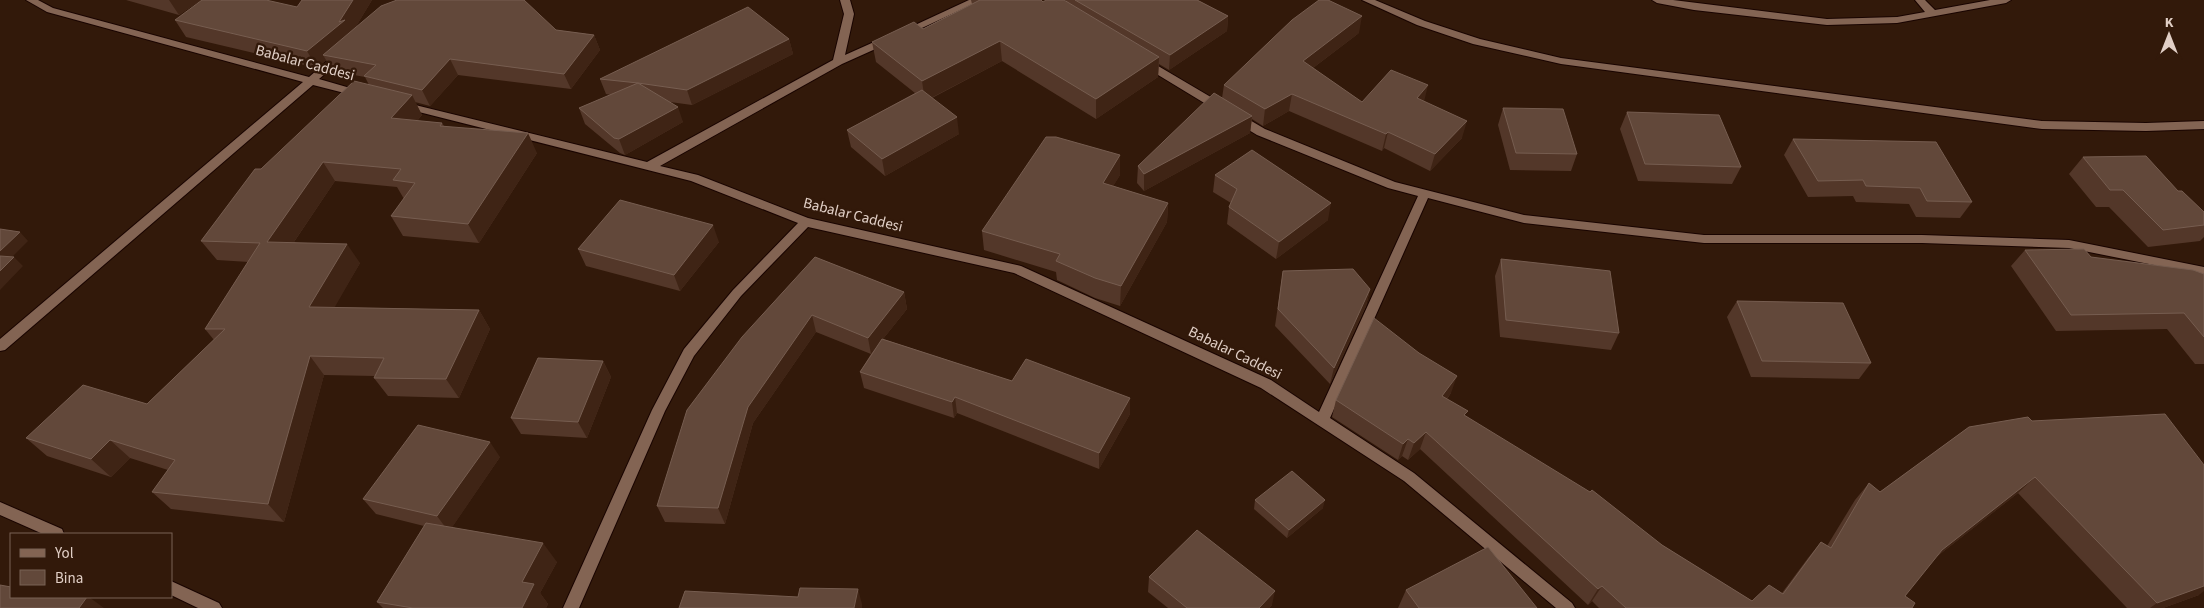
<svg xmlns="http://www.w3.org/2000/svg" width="2204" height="608" viewBox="0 0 2204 608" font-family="'Source Sans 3',sans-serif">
  <rect width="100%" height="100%" fill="#32190a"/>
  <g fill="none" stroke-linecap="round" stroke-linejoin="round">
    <defs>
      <path id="minor" d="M 26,0 L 38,0 L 53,8 L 309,77 L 338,52 L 346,52 L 346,56 L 319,79 L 364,92 L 365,94 L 360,97 L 313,85 L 5,350 L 0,351 L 0,339 L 303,82 L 47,12 Z
        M 840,0 L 850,0 L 854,14 L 845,55 L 883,38 L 891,38 L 891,42 L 842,64 L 660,166 L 698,175 L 808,218 L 1021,266 L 1271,380 L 1319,412 L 1418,196 L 1388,188 L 1257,135 L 1140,64 L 1140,60 L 1148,60 L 1265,129 L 1395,182 L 1524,215 L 1704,235 L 1922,235 L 2069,240 L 2204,267 L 2204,275 L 2069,248 L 1922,243 L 1704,243 L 1524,223 L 1428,198 L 1330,418 L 1414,473 L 1572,603 L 1575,608 L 1556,608 L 1404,481 L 1261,388 L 1014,273 L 808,227 L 741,296 L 694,356 L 665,411 L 579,608 L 563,608 L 652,410 L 684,349 L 733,290 L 798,223 L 691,181 L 403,108 L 398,105 L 403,102 L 647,162 L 833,60 L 844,14 Z
        M 969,0 L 982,0 L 909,34 L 905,35 L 900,32 Z
        M 1362,0 L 1375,0 L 1425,21 L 1480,39 L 1561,58 L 2042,121 L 2146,123 L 2204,121 L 2204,129 L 2146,131 L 2042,129 L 1561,64 L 1473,44 L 1417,25 Z
        M 1652,0 L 1673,0 L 1827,19 L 1897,17 L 1925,12 L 1915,0 L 1925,0 L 1935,10 L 1990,0 L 2011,0 L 2006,3 L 1897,23 L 1827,25 L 1694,10 L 1657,3 Z"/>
      <path id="secondary" d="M 0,502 L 62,529 L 64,534 L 43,534 L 0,515 Z
        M 171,581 L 219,603 L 222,608 L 198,608 L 171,595 Z"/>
    </defs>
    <use href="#minor" stroke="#190400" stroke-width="2"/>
    <use href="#secondary" stroke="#190400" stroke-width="2"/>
    <use href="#minor" fill="#836453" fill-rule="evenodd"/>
    <use href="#secondary" fill="#836453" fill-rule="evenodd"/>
  </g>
  <path fill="#533729" d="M 126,0 L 201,0 L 179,15 Z
    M 372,0 L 355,28 L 556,30 L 594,35 L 600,50 L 571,89 L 458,75 L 430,106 L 415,102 L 422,115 L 417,121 L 442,123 L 444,126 L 537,153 L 479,243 L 403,236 L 391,216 L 404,199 L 397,187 L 335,181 L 294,242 L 360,263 L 334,307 L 479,310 L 490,329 L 459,398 L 388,396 L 374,378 L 375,376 L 324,375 L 284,522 L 171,509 L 152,492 L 168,470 L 130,458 L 111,477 L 47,456 L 26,438 L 147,404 L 214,340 L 205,329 L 249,262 L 217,260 L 201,241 L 261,169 L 369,85 L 365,77 L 332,71 L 326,60 L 317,68 L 186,37 L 175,20 L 297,7 Z
    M 971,0 L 1041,0 L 1043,2 L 1066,1 L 1066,0 L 1197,0 L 1228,16 L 1227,31 L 1169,70 L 1159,64 L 1158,77 L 1096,119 L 1002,61 L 932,98 L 959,134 L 885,176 L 851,147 L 847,130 L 915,93 L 876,62 L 872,42 L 923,29 L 972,4 Z
    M 1359,33 L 1313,68 L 1362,102 L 1424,101 L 1462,138 L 1430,171 L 1384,148 L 1382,151 L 1289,111 L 1263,126 L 1252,119 L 1250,133 L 1144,191 L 1137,183 L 1138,166 L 1222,98 L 1224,85 Z
    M 789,39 L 793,54 L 692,105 L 670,102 L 683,122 L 625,155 L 620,153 L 585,124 L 579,108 L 611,95 L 606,94 L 600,79 Z
    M 1503,108 L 1577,154 L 1571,171 L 1510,170 L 1498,125 Z
    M 1627,112 L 1741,167 L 1732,184 L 1638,181 L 1620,129 Z
    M 1793,139 L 1972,202 L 1960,218 L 1916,217 L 1909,204 L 1856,202 L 1853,196 L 1808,197 L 1784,155 Z
    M 1120,155 L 1120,175 L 1113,186 L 1168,203 L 1167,222 L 1120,306 L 1095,298 L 1057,280 L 1056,272 L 984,250 L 982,231 Z
    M 2083,157 L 2178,191 L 2204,212 L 2204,237 L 2200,241 L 2148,247 L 2109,207 L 2096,207 L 2069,174 Z
    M 1215,175 L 1328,220 L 1276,259 L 1227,224 L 1229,207 L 1231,203 L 1213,192 Z
    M 719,242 L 680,291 L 586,266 L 578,249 Z
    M 2025,250 L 2091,257 L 2204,274 L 2204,364 L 2195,364 L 2167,329 L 2056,331 L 2011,266 Z
    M 815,257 L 904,292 L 907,309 L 883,339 L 1012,381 L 1130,414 L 1099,469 L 957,413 L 954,418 L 864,388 L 860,372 L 871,354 L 816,332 L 753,423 L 725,524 L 665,522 L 657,506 Z
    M 1501,259 L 1619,333 L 1611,350 L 1500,337 L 1495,276 Z
    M 1283,271 L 1370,289 L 1366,306 L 1330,384 L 1275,326 Z
    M 1737,301 L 1871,363 L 1859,379 L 1751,377 L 1727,317 Z
    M 1419,353 L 1451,393 L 1447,399 L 1466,416 L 1662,545 L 1752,601 L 1782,593 L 1808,558 L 1821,542 L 1827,546 L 1855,500 L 1869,483 L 1880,492 L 1969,427 L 2199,595 L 2163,608 L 2127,608 L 2018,493 L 1935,558 L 1905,596 L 1912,608 L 1599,608 L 1592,601 L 1588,605 L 1420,449 L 1408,460 L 1402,456 L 1398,460 L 1332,417 L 1336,400 Z
    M 603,361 L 611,377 L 587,438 L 521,434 L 511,418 Z
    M 500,457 L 452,527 L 557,562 L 540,593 L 548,604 L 546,608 L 383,608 L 377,602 L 424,526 L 376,514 L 363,499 Z
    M 1255,500 L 1323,508 L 1287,538 L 1254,509 Z
    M 1149,577 L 1272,605 L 1269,608 L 1168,608 L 1148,592 Z
    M 1406,590 L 1537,608 L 1398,608 Z"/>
  <path fill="#3f2415" d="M 169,0 L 201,0 L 179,15 Z
    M 353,0 L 372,0 L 352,33 L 323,55 L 326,60 L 317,68 L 307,51 L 339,22 Z
    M 1228,16 L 1227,31 L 1169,70 L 1170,55 Z
    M 1362,16 L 1359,33 L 1301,77 L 1303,61 Z
    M 594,35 L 600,50 L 571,89 L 564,74 Z
    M 789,39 L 793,54 L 692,105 L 687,90 Z
    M 1000,41 L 1002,61 L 925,101 L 922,81 Z
    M 1159,57 L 1158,77 L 1096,119 L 1096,99 Z
    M 450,59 L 458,75 L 430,106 L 422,90 Z
    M 1428,85 L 1424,102 L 1417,98 Z
    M 1292,94 L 1289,111 L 1263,126 L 1265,109 Z
    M 412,95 L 422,115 L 402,138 L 391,118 Z
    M 678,107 L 683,122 L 625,155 L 619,139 Z
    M 1252,116 L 1250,133 L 1144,191 L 1144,174 Z
    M 957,117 L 959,134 L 885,176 L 882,159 Z
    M 1467,121 L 1462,138 L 1430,171 L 1435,154 Z
    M 1388,132 L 1384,148 L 1382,151 L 1386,134 Z
    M 528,133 L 537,153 L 479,243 L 468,224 Z
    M 1120,155 L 1120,175 L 1103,203 L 1103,183 Z
    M 323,162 L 335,181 L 281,261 L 267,242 Z
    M 1168,203 L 1167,222 L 1120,306 L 1121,286 Z
    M 1331,203 L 1328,220 L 1276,259 L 1279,242 Z
    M 713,225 L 719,242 L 680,291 L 674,275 Z
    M 20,232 L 28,241 L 5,264 L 0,259 L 0,251 Z
    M 347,244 L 360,263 L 324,326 L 309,307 Z
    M 14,257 L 23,266 L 0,290 L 0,271 Z
    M 1370,289 L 1366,306 L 1330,384 L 1334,368 Z
    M 904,292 L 907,309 L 871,354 L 868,338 Z
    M 479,310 L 490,329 L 459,398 L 446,379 Z
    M 812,315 L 816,332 L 753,423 L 725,524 L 718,508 L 748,407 Z
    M 310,356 L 324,375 L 284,522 L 268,504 Z
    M 603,361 L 611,377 L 587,438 L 578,422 Z
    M 1457,376 L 1451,393 L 1436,413 L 1442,396 Z
    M 955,397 L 957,413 L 954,418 L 952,402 Z
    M 1130,398 L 1130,414 L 1099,469 L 1099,453 Z
    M 1426,432 L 1420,449 L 1408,460 L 1414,443 Z
    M 1408,439 L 1402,456 L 1398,460 L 1403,444 Z
    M 110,440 L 130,458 L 111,477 L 91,459 Z
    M 490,442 L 500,457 L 449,532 L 437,516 Z
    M 2035,477 L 2018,493 L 1926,565 L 1942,550 Z
    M 1325,500 L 1323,508 L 1287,538 L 1289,530 Z
    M 543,543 L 557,562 L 540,593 L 548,604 L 546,608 L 522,608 L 522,582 Z
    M 1602,586 L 1592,601 L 1588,605 L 1598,589 Z
    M 2204,586 L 2204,591 L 2199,595 L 2163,608 L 2150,608 L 2157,603 Z
    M 858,589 L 862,604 L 862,608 L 854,608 Z
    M 1275,591 L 1272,605 L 1269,608 L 1259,608 Z
    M 87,597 L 89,597 L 104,608 L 79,608 Z"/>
  <path fill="#62483a" stroke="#765d50" d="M 202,0 L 266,0 L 297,7 L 302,0 L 353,0 L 339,22 L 345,20 L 307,51 L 175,20 Z
    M 397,0 L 524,0 L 556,30 L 594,35 L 564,74 L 450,59 L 422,90 L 364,76 L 376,65 L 323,55 L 381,6 Z
    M 980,0 L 1041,0 L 1043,2 L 1046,0 L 1064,0 L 1159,57 L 1096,99 L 1000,41 L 922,81 L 872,42 L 914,22 L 923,29 Z
    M 1075,0 L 1197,0 L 1228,16 L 1170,55 Z
    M 1319,0 L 1328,0 L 1362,16 L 1303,61 L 1362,102 L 1391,70 L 1428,85 L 1417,98 L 1467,121 L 1435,154 L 1388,132 L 1386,134 L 1292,94 L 1265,109 L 1224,85 L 1292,20 Z
    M 748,7 L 789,39 L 687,90 L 638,83 L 678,107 L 619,139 L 614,138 L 579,108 L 638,83 L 600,79 Z
    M 354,81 L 412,95 L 391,118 L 442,123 L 440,126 L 528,133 L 468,224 L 391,216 L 415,183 L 393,180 L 401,169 L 323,162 L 267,242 L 347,244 L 309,307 L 479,310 L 446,379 L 374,378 L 384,358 L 310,356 L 268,504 L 152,492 L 175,460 L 110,440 L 91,459 L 26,438 L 83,385 L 147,404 L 225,329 L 205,329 L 260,243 L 201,241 L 255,169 L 261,169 Z
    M 922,90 L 957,117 L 882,159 L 847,130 Z
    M 1214,93 L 1252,116 L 1144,174 L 1138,166 Z
    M 1503,108 L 1563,109 L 1577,154 L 1516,153 Z
    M 1627,112 L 1719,115 L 1741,167 L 1645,164 Z
    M 1046,137 L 1056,137 L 1120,155 L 1103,183 L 1168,203 L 1121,286 L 1095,278 L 1056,261 L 1060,254 L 982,231 Z
    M 1793,139 L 1936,142 L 1972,202 L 1927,201 L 1920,188 L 1866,186 L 1863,180 L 1818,181 Z
    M 1252,150 L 1331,203 L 1279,242 L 1229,207 L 1237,189 L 1215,175 Z
    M 2146,156 L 2178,191 L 2182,191 L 2204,212 L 2204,225 L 2163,230 L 2123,190 L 2110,190 L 2083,157 Z
    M 620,200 L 713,225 L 674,275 L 578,249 Z
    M 0,229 L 20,232 L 0,251 Z
    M 2084,249 L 2091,257 L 2193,270 L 2204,274 L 2204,337 L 2184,313 L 2071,315 L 2025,250 Z
    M 0,256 L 14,257 L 0,271 Z
    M 815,257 L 904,292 L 868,338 L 812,315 L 748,407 L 718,508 L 657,506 L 687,410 L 742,337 Z
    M 1501,259 L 1610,271 L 1619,333 L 1506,320 Z
    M 1353,269 L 1370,289 L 1334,368 L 1278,309 L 1283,271 Z
    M 1737,301 L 1843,303 L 1871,363 L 1762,361 Z
    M 1374,318 L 1419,353 L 1457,376 L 1442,396 L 1468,411 L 1464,415 L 1590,492 L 1592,490 L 1662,545 L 1752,601 L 1769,585 L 1783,594 L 1821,542 L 1831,548 L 1869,483 L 1880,492 L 1969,427 L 2028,417 L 2032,421 L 2165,414 L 2204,465 L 2204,586 L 2157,603 L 2035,477 L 1942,550 L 1905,596 L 1915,603 L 1912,608 L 1626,608 L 1602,586 L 1598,589 L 1426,432 L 1414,443 L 1408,439 L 1403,444 L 1336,400 Z
    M 882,339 L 1012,381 L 1026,359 L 1130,398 L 1099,453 L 955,397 L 952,402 L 860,372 Z
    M 538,358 L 603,361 L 578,422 L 511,418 Z
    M 418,425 L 490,442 L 437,516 L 363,499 Z
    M 1292,471 L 1325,500 L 1289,530 L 1255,500 Z
    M 426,523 L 543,543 L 522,582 L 534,584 L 522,608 L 413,608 L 377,602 Z
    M 1197,530 L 1275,591 L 1259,608 L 1187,608 L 1149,577 Z
    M 1488,547 L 1537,608 L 1419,608 L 1406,590 Z
    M 0,585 L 11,587 L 11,597 L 87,597 L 79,608 L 0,608 Z
    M 800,588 L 858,589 L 854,608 L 679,608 L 685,591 L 798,597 Z"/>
  <g text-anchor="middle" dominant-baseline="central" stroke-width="5" stroke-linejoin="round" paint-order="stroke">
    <g font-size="15" fill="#e1cfc6" stroke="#32190a">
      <text transform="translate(305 63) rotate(15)">Babalar Caddesi</text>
      <text transform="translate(853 215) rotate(14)">Babalar Caddesi</text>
      <text transform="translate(1235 353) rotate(26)">Babalar Caddesi</text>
    </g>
  </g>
  <rect x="10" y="533" width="162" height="65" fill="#32190a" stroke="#786255"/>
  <rect x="20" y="549" width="25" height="8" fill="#836453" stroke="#786255"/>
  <text x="55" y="558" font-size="15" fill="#e1cfc6">Yol</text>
  <rect x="20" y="570" width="25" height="15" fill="#62483a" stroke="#786255"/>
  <text x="55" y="583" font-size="15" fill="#e1cfc6">Bina</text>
  <g transform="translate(2169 35)" stroke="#32190a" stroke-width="4" paint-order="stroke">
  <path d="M0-4L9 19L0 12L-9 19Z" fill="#e1cfc6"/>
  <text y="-8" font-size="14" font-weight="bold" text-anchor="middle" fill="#e1cfc6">K</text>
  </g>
</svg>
